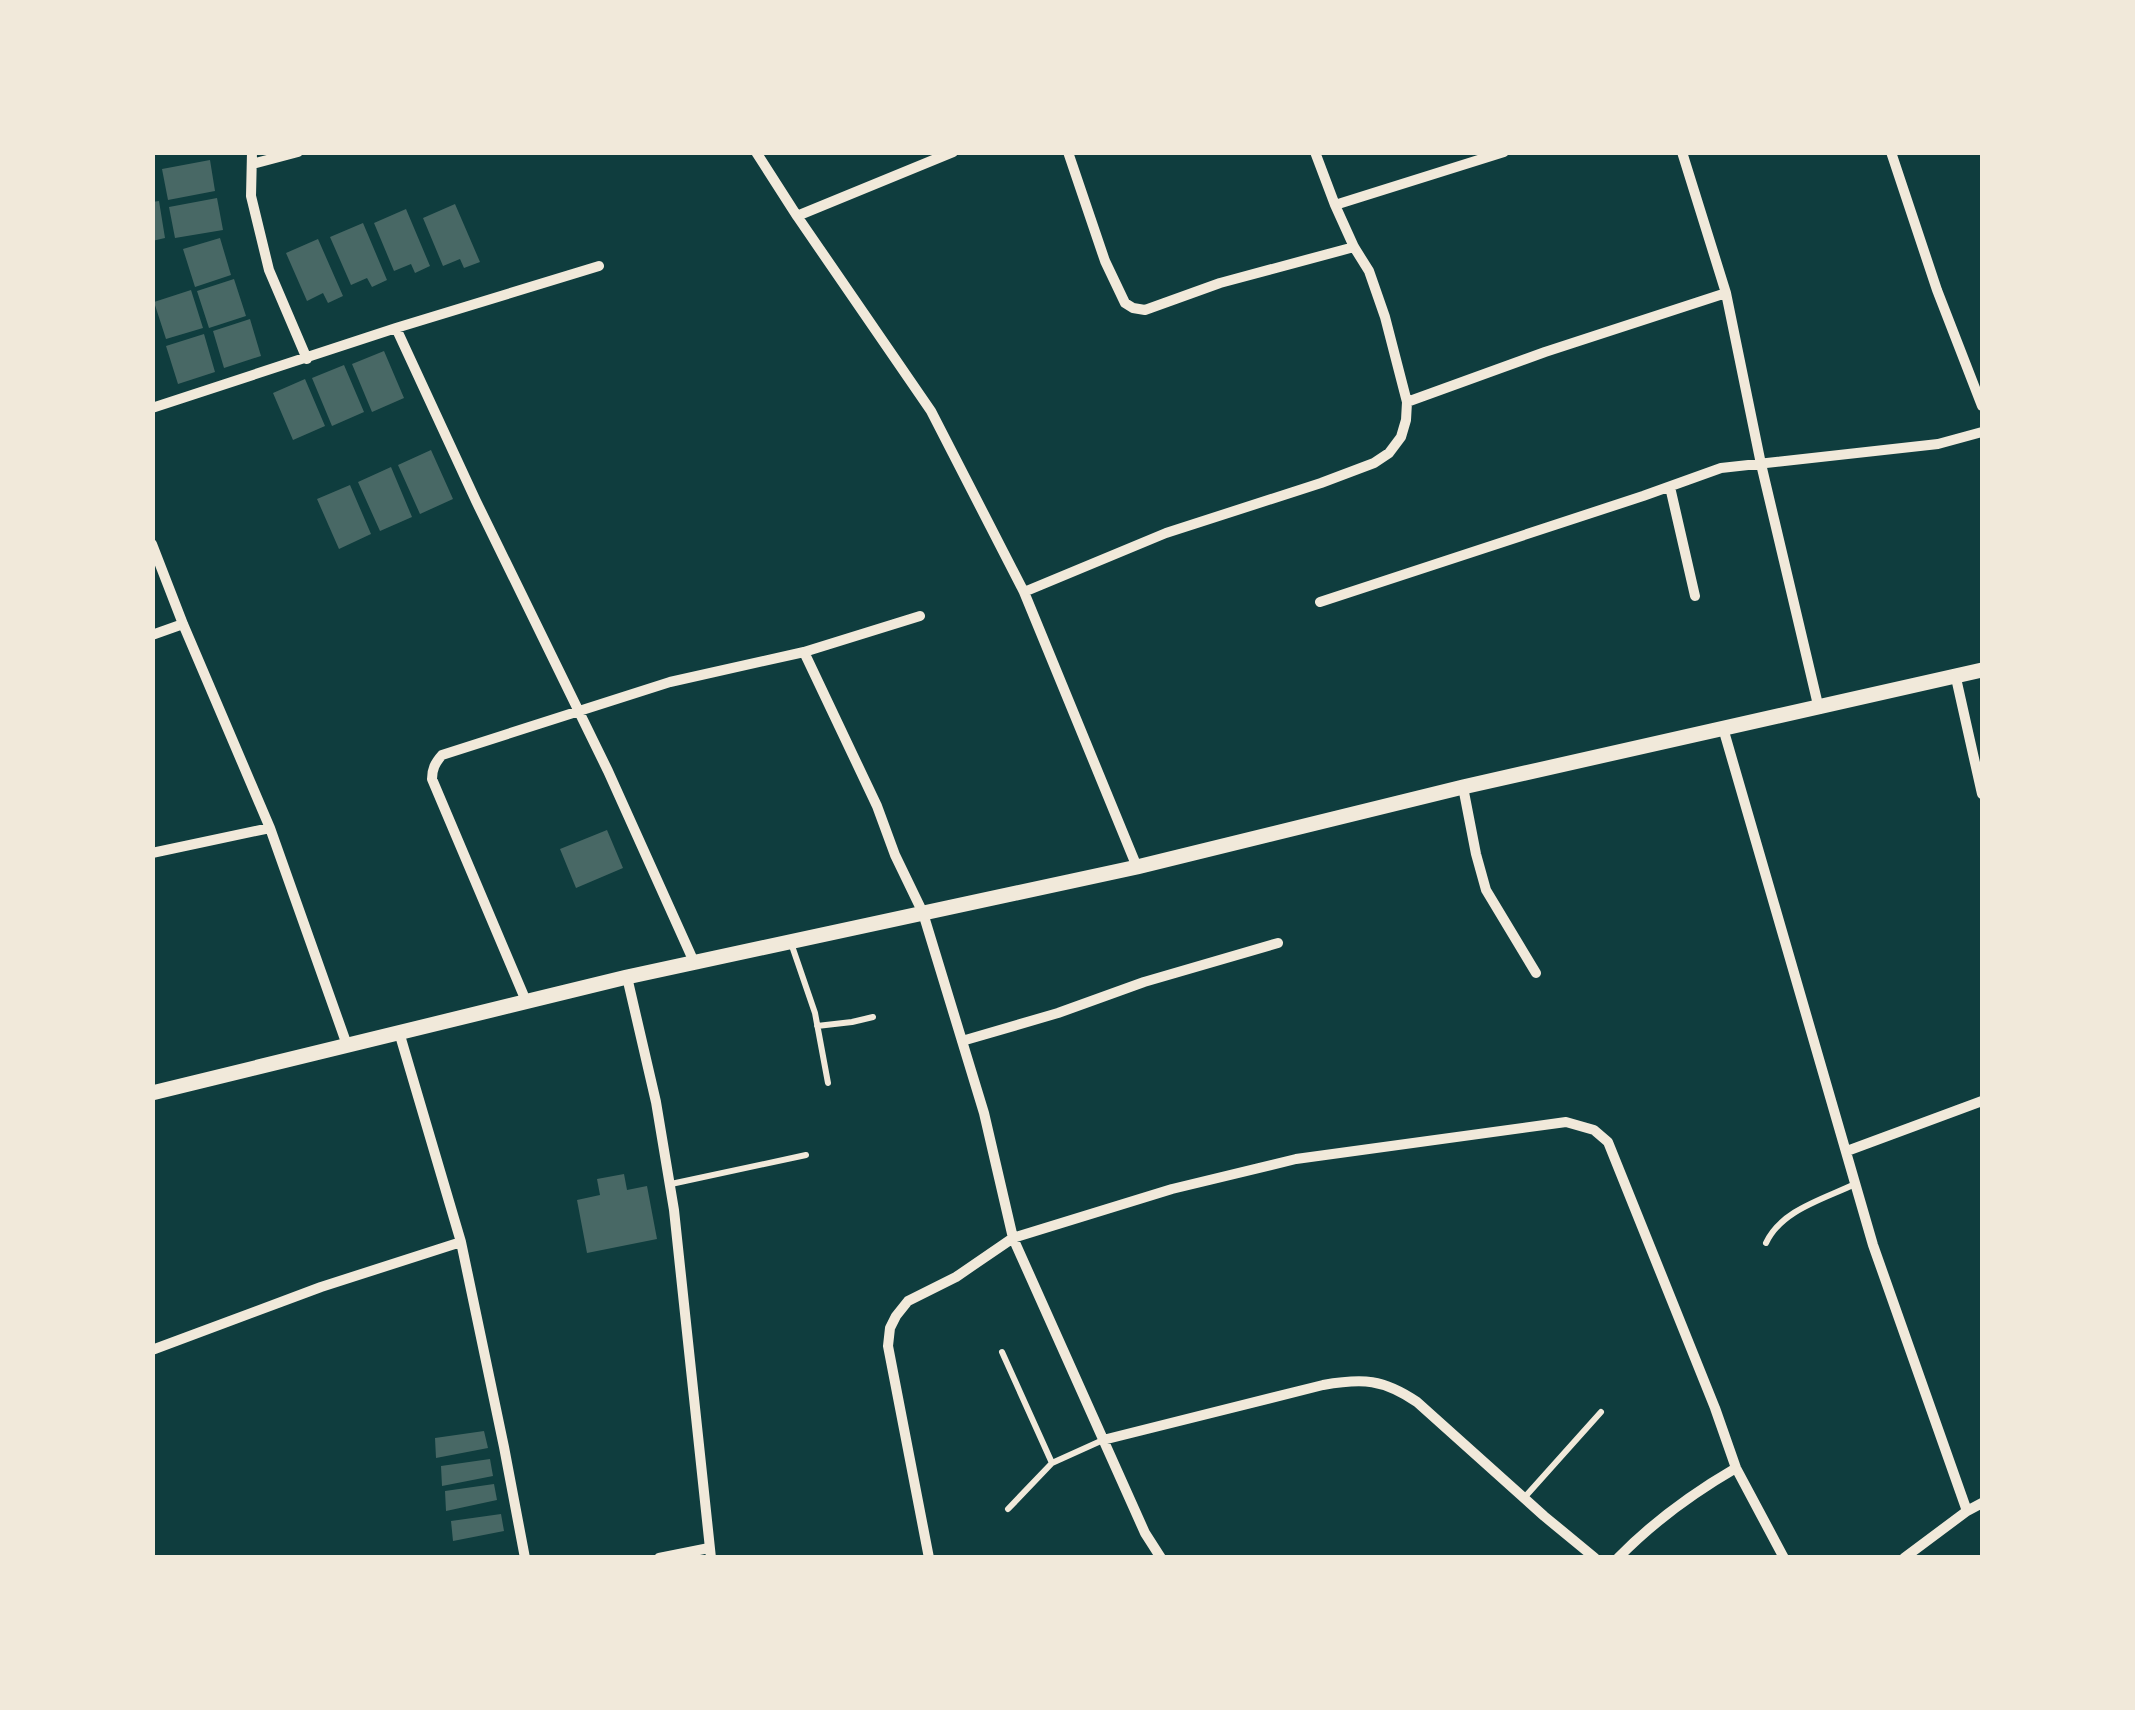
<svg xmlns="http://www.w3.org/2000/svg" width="2135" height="1710" viewBox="0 0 2135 1710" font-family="Commissioner,sans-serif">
  <rect width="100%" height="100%" fill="#0f3d3e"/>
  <path fill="#486865" d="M 210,160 L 215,191 L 168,200 L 162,169 Z
    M 217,198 L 223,230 L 175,238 L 169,207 Z
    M 159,201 L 165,238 L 152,241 L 152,202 Z
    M 455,204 L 480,262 L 464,268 L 460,259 L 443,266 L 423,218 Z
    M 406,209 L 430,266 L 415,273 L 411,264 L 394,271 L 374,223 Z
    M 363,223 L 387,280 L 372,287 L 367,278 L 351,285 L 330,237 Z
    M 220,238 L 231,275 L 195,287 L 183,249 Z
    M 318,239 L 343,296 L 328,303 L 323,293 L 307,301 L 286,253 Z
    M 234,279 L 246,316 L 209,328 L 197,291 Z
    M 191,290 L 203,328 L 166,339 L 154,302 Z
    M 250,319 L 261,356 L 224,368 L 213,331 Z
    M 204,334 L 215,372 L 178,384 L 166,346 Z
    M 384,351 L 404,398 L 372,412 L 352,364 Z
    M 344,365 L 364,412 L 332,426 L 312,378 Z
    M 305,379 L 325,426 L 293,440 L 273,393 Z
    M 431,450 L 453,499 L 420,514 L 398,465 Z
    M 391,467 L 412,517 L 380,531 L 358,482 Z
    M 350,485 L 371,534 L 339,549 L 317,499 Z
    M 607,830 L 623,868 L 576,888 L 560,849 Z
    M 624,1174 L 627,1190 L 647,1186 L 657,1239 L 587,1253 L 577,1200 L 600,1195 L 597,1179 Z
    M 484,1431 L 488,1448 L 436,1458 L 435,1438 Z
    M 490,1459 L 493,1476 L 442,1486 L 441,1466 Z
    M 494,1484 L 497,1500 L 446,1511 L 445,1491 Z
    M 501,1514 L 504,1531 L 453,1541 L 451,1521 Z"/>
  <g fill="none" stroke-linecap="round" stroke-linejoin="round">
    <path stroke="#f1e9da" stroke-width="6" d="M 791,943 L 815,1013 L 828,1083
      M 817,1026 L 852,1022 L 873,1017
      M 671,1184 L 806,1155
      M 1766,1243 C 1781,1210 1824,1199 1855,1184
      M 1002,1352 L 1052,1463
      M 1524,1498 L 1601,1412
      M 1008,1509 L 1052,1463 L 1103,1440"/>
    <path stroke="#f1e9da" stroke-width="10" d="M 252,152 L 251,196 L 269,270 L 307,359
      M 756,152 L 797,216 L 931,411 L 1024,592 L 1137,867
      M 1068,152 L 1105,261 L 1125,303 L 1133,308 L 1145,310 L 1220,283 L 1354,247
      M 1682,152 L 1726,293 L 1761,464 L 1819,709
      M 1891,152 L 1937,290 L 1982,406
      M 252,164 L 298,152
      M 1335,205 L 1504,152
      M 797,216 L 953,152
      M 396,328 L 476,501 L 608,771 L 694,962
      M 1407,402 L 1545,352 L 1726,293
      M 152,408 L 396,328 L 599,266
      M 1670,487 L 1695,596
      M 152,544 L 183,624 L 270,828 L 347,1045
      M 1024,592 L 1166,533 L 1321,483 L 1374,463 L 1389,453 L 1401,437 L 1406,420 L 1407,402 L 1385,317 L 1369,271 L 1354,247 L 1335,205 L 1315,152
      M 1320,602 L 1643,496 L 1721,468 L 1938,444 L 1982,432
      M 152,635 L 183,624
      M 804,652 L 920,616
      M 1956,678 L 1982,794
      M 1723,728 L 1873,1245 L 1967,1511
      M 1463,787 L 1476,854 L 1486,890 L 1536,973
      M 152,853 L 270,828
      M 627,977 L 656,1102 L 674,1210 L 711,1558
      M 526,1001 L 432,779 C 432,769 435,763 442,755 L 670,682 L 804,652 L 877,806 L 895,855 L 923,913 L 984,1113 L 1013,1238 L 1145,1533 L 1161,1558
      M 399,1032 L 461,1242 L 504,1447 L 525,1558
      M 962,1041 L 1058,1013 L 1144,982 L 1278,943
      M 1847,1151 L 1982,1101
      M 152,1350 L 321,1287 L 461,1242
      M 1103,1440 L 1323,1385 C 1363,1378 1383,1379 1417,1402 L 1544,1516 L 1595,1558
      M 659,1558 L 709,1548
      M 929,1558 L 888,1346 L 890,1328 L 896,1316 L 908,1301 L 956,1277 L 1013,1238 L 1172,1189 L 1296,1159 L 1566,1122 L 1594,1130 L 1608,1142 L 1715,1408 L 1736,1468 L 1784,1558
      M 1618,1558 C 1653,1522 1693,1493 1736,1468
      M 1904,1558 L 1967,1511 L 1982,1503"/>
    <path stroke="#f1e9da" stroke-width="15" d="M 152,1093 L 627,977 L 1137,867 L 1463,787 L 1982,670"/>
  </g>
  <rect width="2135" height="1710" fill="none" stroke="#f1e9da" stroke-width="310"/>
</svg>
